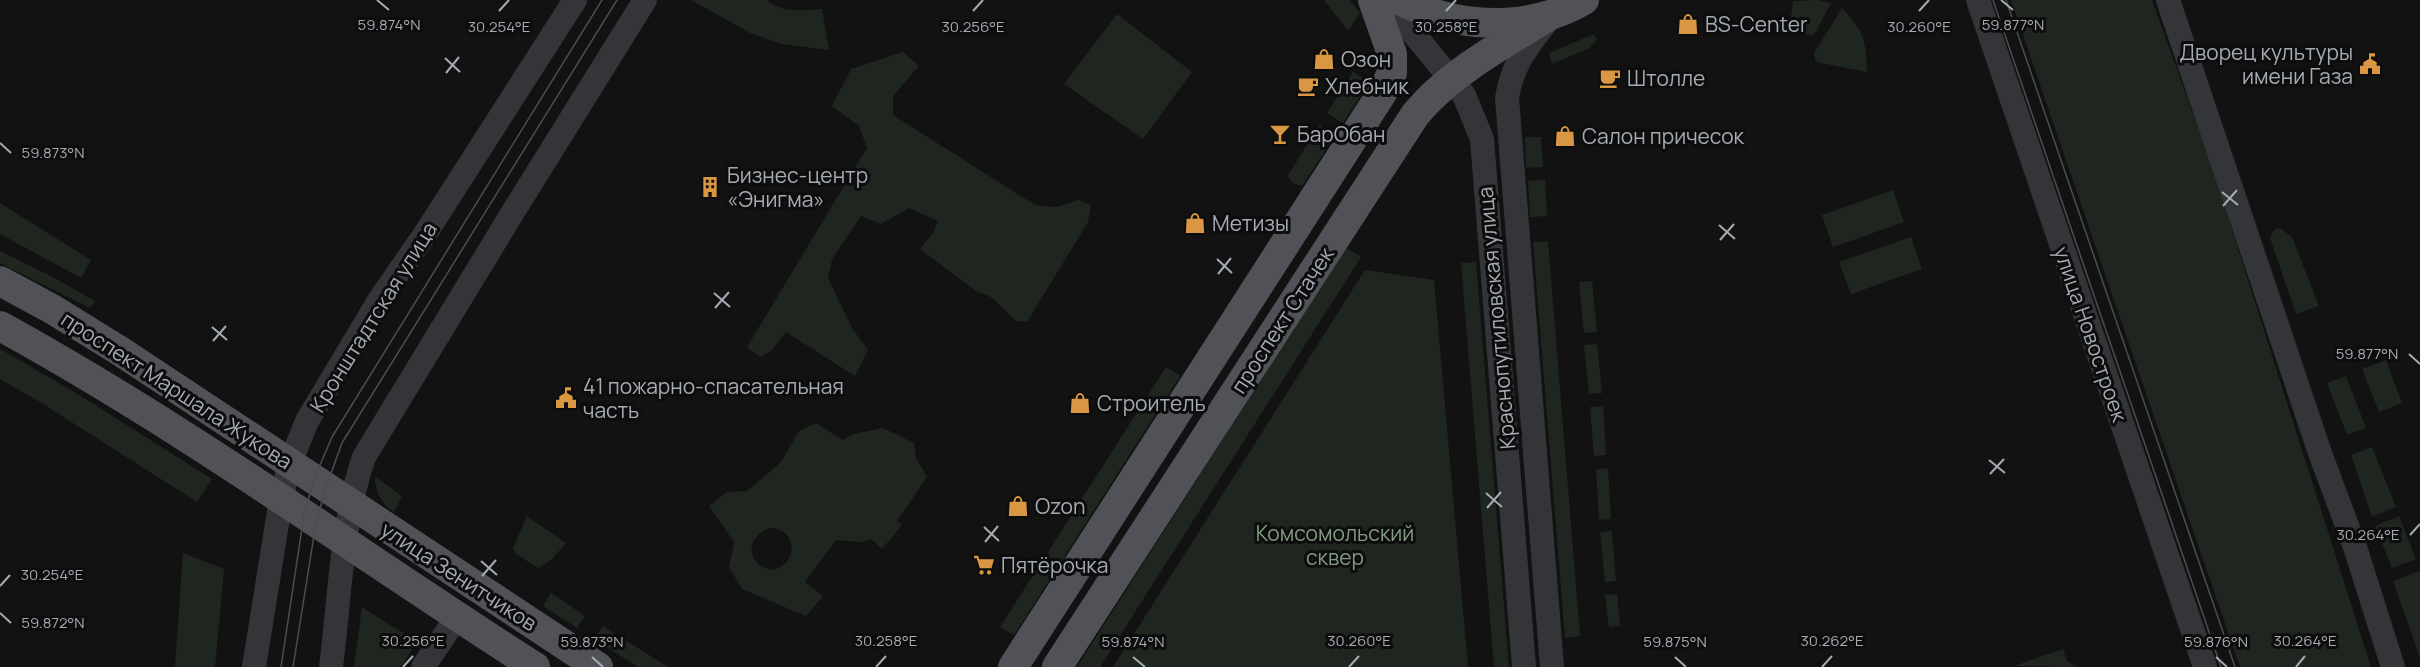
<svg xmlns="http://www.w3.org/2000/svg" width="2420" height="667" viewBox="0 0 2420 667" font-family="Manrope,sans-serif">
  <rect width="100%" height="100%" fill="#121213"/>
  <path fill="#1f261f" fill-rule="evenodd" d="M 691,0 L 767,0 C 783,14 803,10 822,9 L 829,50 L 782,44 L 750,33 Z
    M 1324,0 L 1350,0 L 1360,13 L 1348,31 Z
    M 1817,0 L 1831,3 L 1814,35 L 1789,33 L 1793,1 Z
    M 2011,0 L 2152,0 L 2211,164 L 2371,667 L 2240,667 Z
    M 1842,8 C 1864,32 1866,39 1867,72 L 1816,62 L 1814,53 Z
    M 1117,14 L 1192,72 L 1143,139 L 1064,84 Z
    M 1594,34 L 1597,39 L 1590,48 L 1552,64 L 1549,53 Z
    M 903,52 L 919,66 L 893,96 L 893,115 L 1035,205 L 1057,207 L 1078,200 L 1091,205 L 1088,222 L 1027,322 L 1016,321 L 991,297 L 976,291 L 920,249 L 933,233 L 938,221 L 909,208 L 881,224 L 861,216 L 832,259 L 828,278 L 852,328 L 868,350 L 855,376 L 786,332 L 771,351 L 760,357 L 747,347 L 867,148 L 859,126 L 832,106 L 851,69 Z
    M 1353,72 L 1369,82 L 1343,123 L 1327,113 Z
    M 1320,125 L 1335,135 L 1303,185 C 1295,185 1291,183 1288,175 Z
    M 1525,137 L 1541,137 L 1543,167 L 1526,168 Z
    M 1545,179 L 1547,216 L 1530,217 L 1528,181 Z
    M 1893,190 L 1904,222 L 1833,247 L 1822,215 Z
    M 0,203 L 91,260 L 81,278 L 0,234 Z
    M 2280,228 L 2292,237 L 2319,306 L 2296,314 L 2270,238 L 2275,229 Z
    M 1911,237 L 1922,269 L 1851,294 L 1839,262 Z
    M 1548,241 L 1580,636 L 1565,638 L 1533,242 Z
    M 1346,247 L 1361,257 L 1100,667 L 1077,667 Z
    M 0,251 L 51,276 L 95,301 L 90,308 L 0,263 Z
    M 1476,262 L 1509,667 L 1494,667 L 1461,263 Z
    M 1365,270 L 1434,280 L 1468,667 L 1113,667 Z
    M 1592,281 L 1597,332 L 1584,333 L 1579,282 Z
    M 1597,344 L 1602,393 L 1589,394 L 1584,345 Z
    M 0,349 L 76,393 L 212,479 L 197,502 L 40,402 L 0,379 Z
    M 2386,360 L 2402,403 L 2379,412 L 2362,369 Z
    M 1166,367 L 1180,376 L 1014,635 L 1000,627 Z
    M 2346,376 L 2366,428 L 2347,435 L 2327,383 Z
    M 1603,406 L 1606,455 L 1594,456 L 1590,407 Z
    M 816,423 L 843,440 L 854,434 L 883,428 L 914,443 L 916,458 L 927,477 L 897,521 L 902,525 L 882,549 L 871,539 L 862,542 L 836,540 L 805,582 L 823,596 L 806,616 L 742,589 L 729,567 L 734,542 L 709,506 L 727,492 L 747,491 L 781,462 L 799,431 ZM 770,528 C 798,528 799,565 772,570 C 745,564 745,537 770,528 Z
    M 2372,447 L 2396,507 L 2372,517 L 2351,455 Z
    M 1608,468 L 1611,519 L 1599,520 L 1596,469 Z
    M 375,476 L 402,496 L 394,512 C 381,503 375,493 375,476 Z
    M 527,516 L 566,543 L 551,560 L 538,568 L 516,554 L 513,548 Z
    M 2399,516 L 2416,559 L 2392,568 L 2375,526 Z
    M 1612,531 L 1616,581 L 1605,582 L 1600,532 Z
    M 183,553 L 224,569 L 215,667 L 175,667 Z
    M 2420,571 L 2420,658 L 2393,581 Z
    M 551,593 L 585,616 L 577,628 L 543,606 Z
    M 1617,594 L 1620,626 L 1609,627 L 1605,595 Z
    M 362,607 L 417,642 L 401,667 L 354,667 Z
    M 603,626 L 668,667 L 638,667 L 594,639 Z
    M 2063,649 L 2067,661 L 2077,667 L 2014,666 Z"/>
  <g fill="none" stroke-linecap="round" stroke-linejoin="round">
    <path stroke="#343538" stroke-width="24" d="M 1386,0 L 1464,95 L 1482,139 L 1524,667
      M 1978,0 L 2205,667
      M 2168,0 L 2320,453 L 2355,547 L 2393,667
      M 1548,20 C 1528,46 1512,64 1507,98 L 1552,667
      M 254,667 L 281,499 L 290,463 L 307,421 L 380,299 L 427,231 L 575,0
      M 331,667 C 340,597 341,524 364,457 L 513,212 L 645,0
      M 423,667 L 457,617"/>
    <path stroke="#505257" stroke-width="30" d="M 1400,0 C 1408,5 1418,8 1426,11 C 1477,29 1536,28 1584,0
      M 0,281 L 52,309 L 120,351 L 598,667
      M 0,326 C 186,428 357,553 535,667
      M 1013,667 L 1382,93 L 1392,73 L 1392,54 L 1373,0
      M 1057,667 L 1415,115 C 1448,74 1506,42 1551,15"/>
    <path stroke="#4b4d51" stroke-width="1.5" d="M 1993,0 L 2221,667
      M 2006,0 L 2235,667
      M 281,667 L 304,515 L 314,479 L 332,437 L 602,0
      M 293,667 L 316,523 L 326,487 L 342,443 L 617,0"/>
  </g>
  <path fill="none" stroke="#a5abb2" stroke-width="2" d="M 377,0 L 389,10M 2001,0 L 2013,10M 499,11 L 509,0M 973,11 L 983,0M 1446,11 L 1456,0M 1919,11 L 1929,0M 445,58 L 460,72M 446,73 L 459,57M 0,143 L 11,153M 2222,192 L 2238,205M 2223,206 L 2237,190M 1719,225 L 1735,239M 1720,240 L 1734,224M 1217,259 L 1232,273M 1218,274 L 1231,258M 714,293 L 730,307M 715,308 L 729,292M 212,327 L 227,340M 213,341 L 226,326M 2409,354 L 2420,364M 1989,460 L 2005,473M 1990,474 L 2004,459M 1486,493 L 1502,507M 1487,508 L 1501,492M 984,527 L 999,541M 2410,535 L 2420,524M 985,542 L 998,526M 481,561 L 497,575M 482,576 L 496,560M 0,586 L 10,575M 0,613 L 11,623M 592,657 L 603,667M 1133,657 L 1145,667M 1675,657 L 1686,667M 2216,657 L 2227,667M 403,667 L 413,656M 876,667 L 886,656M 1349,667 L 1359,656M 1822,667 L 1832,656M 2296,667 L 2305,656"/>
  <defs>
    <symbol id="shop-bare" viewBox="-9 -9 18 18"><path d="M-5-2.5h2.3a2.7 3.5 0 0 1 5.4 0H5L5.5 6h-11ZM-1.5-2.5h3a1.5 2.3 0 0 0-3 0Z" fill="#da9743" stroke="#0d0d0e" stroke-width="2.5" paint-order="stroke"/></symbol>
    <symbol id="civic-bare" viewBox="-9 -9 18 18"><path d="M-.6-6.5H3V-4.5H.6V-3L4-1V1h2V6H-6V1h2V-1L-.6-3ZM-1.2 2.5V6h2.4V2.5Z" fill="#da9743" stroke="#0d0d0e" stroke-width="2.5" paint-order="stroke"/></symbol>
    <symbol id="cafe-bare" viewBox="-9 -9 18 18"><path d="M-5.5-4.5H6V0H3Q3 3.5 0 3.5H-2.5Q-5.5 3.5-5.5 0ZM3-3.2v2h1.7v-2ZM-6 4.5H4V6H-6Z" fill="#da9743" stroke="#0d0d0e" stroke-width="2.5" paint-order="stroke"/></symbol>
    <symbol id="bar-bare" viewBox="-9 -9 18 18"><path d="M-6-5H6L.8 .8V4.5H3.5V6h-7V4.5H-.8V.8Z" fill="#da9743" stroke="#0d0d0e" stroke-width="2.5" paint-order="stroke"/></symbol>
    <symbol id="building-bare" viewBox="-9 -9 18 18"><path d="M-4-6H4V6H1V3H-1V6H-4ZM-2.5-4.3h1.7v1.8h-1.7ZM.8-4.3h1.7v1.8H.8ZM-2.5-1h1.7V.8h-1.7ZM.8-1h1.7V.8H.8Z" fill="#da9743" stroke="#0d0d0e" stroke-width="2.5" paint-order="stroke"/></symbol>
    <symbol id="supermarket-bare" viewBox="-9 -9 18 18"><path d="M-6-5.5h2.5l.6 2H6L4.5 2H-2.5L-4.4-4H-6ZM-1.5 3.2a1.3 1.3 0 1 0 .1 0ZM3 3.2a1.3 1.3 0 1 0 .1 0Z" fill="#da9743" stroke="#0d0d0e" stroke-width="2.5" paint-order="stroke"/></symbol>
  </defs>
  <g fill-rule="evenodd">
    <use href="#shop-bare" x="1673" y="9" width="30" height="30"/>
    <use href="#shop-bare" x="1309" y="44" width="30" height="30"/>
    <use href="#civic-bare" x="2355" y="49" width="30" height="30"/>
    <use href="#cafe-bare" x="1595" y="63" width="30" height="30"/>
    <use href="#cafe-bare" x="1293" y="71" width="30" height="30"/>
    <use href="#bar-bare" x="1265" y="119" width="30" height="30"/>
    <use href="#shop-bare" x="1550" y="121" width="30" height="30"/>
    <use href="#building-bare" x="695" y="172" width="30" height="30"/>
    <use href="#shop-bare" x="1180" y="208" width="30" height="30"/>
    <use href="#civic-bare" x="551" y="383" width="30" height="30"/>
    <use href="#shop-bare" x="1065" y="388" width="30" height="30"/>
    <use href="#shop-bare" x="1003" y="491" width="30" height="30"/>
    <use href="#supermarket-bare" x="969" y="550" width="30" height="30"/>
  </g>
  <g text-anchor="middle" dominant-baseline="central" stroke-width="6" stroke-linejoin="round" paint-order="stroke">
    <g font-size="21" fill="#a5abb2" stroke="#0d0d0e" text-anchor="start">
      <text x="1705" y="24">BS-Сеntеr</text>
      <text x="2353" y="52" text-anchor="end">Дворец культуры<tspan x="2353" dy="24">имени Газа</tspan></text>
      <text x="1341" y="59">Озон</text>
      <text x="1627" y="78">Штолле</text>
      <text x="1325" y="86">Хлебник</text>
      <text x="1297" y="134">БарОбан</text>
      <text x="1582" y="136">Салон причесок</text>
      <text x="727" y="175">Бизнес-центр<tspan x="727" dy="24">«Энигма»</tspan></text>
      <text x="1212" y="223">Метизы</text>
      <text x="583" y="386">41 пожарно-спасательная<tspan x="583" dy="24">часть</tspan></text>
      <text x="1097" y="403">Строитель</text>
      <text x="1035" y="506">Ozon</text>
      <text x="1001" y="565">Пятёрочка</text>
    </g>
    <g font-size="21" fill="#a5abb2" stroke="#0d0d0e">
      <text transform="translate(373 317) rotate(-58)">Кронштадтская улица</text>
      <text transform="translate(1496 318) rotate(-95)">Краснопутиловская улица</text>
      <text transform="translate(1282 320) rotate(-57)">проспект Стачек</text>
      <text transform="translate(2091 334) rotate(71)">улица Новостроек</text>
      <text transform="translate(177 390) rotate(33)">проспект Маршала Жукова</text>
      <text transform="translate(459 576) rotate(33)">улица Зенитчиков</text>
    </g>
    <g font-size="21" fill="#809b7f" stroke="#0d0d0e">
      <text x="1335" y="533">Комсомольский<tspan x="1335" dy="24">сквер</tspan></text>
    </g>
  </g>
  <g font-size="15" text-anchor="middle" fill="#a5abb2" stroke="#0d0d0e" stroke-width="6" stroke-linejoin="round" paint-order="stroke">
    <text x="389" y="30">59.874°N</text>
    <text x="2013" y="30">59.877°N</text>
    <text x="499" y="32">30.254°E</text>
    <text x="1446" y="32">30.258°E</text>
    <text x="1919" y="32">30.260°E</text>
    <text x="973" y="32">30.256°E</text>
    <text x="53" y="158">59.873°N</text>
    <text x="2367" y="359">59.877°N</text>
    <text x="2368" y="540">30.264°E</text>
    <text x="52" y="580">30.254°E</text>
    <text x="53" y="628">59.872°N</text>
    <text x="413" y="646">30.256°E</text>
    <text x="886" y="646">30.258°E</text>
    <text x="1359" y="646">30.260°E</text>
    <text x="1832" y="646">30.262°E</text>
    <text x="2305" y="646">30.264°E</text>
    <text x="592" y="647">59.873°N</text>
    <text x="1133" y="647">59.874°N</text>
    <text x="1675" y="647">59.875°N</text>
    <text x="2216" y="647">59.876°N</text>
  </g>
</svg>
